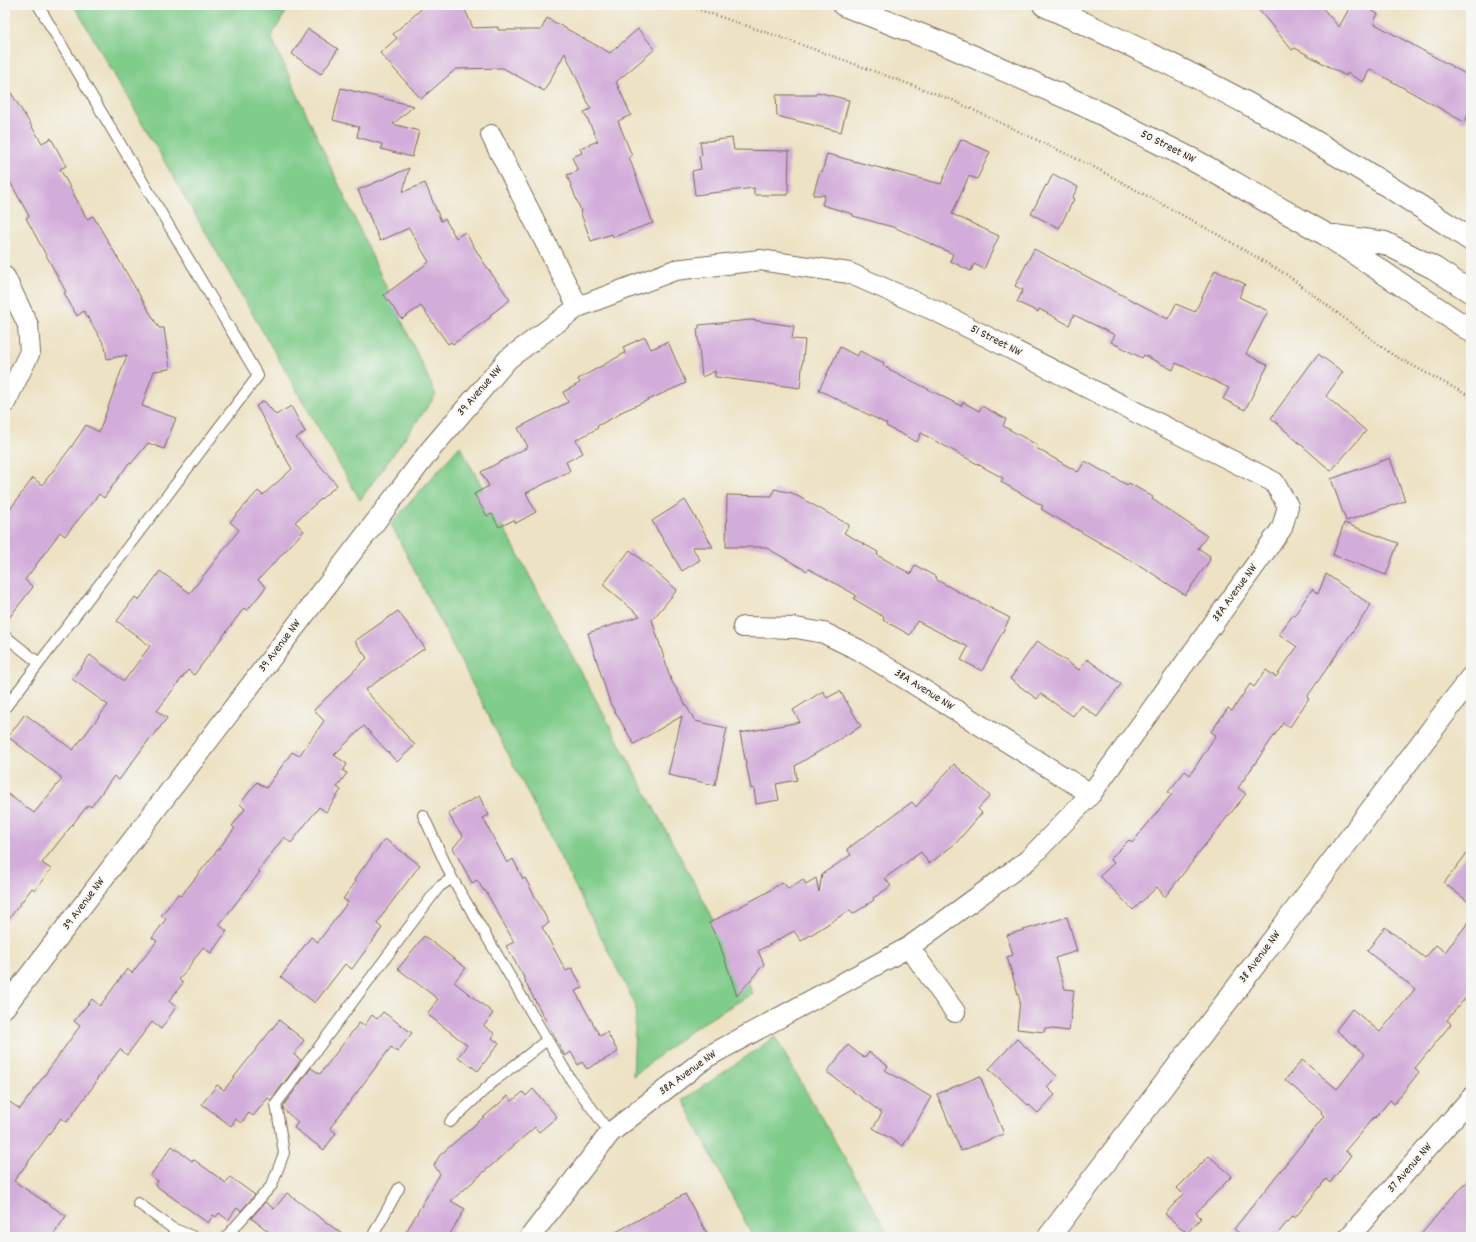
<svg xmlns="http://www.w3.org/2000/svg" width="1476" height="1242" viewBox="0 0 1476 1242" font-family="Dekko,sans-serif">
  <rect width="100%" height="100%" fill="#f6f6f2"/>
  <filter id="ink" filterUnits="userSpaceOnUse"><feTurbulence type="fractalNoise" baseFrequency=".025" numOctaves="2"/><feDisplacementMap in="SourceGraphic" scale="8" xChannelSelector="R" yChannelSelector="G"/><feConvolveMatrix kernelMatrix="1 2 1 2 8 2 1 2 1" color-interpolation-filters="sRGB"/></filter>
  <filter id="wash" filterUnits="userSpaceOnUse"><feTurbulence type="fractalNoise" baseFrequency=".012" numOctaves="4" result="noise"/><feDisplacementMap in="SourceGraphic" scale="16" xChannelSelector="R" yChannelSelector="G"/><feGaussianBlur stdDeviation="0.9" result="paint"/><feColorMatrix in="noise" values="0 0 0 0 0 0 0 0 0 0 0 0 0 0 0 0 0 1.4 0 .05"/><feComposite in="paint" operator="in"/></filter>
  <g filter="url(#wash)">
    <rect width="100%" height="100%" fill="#ede2c4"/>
    <path fill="#80cc8b" stroke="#5e7b54" d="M 74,5 L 290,5 L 271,37 L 436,395 L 360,500 Z
      M 460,446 L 753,993 L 693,1029 L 633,1076 L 636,1006 L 391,524 Z
      M 775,1037 L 890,1237 L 753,1237 L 683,1100 Z"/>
    <g id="blocks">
      <path fill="#d3adda" d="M 426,5 L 463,5 L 473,28 L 498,27 L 498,30 L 541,30 L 547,18 L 610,53 L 638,29 L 655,49 L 616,82 L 631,115 L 618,121 L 632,156 L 629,157 L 653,223 L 613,237 L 612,234 L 591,241 L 580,211 L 581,211 L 567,175 L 578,171 L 572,157 L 582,153 L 580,148 L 598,141 L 584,112 L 591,109 L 565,53 L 544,91 L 503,68 L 456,69 L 421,99 L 380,53 L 397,38 L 393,34 Z
        M 1255,5 L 1320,5 L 1339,27 L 1351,5 L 1362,5 L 1378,14 L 1373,23 L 1471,77 L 1471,110 L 1464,122 L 1370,69 L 1363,82 L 1347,73 L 1346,76 L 1295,48 L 1292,50 Z
        M 308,29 L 338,49 L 321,74 L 292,54 Z
        M 5,83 L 42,143 L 51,138 L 66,166 L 60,169 L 87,219 L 93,216 L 159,328 L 164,328 L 170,369 L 154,371 L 142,406 L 176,418 L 164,449 L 148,443 L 131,464 L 129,463 L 104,498 L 99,494 L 65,536 L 60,532 L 25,580 L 33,587 L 5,623 L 5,516 L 33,478 L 42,485 L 72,446 L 86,425 L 99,432 L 127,355 L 107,359 L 105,346 L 84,311 L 77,316 L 64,293 L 66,292 L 26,218 L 29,216 L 5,173 Z
        M 341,88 L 414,106 L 393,124 L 419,131 L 412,157 L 381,149 L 382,144 L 357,137 L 359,127 L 333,120 Z
        M 817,92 L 849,100 L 841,132 L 777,116 L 776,95 L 816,95 Z
        M 732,138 L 734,150 L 789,151 L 788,195 L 754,195 L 754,188 L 695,195 L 692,171 L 701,169 L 699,156 L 702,155 L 700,142 Z
        M 961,139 L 990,152 L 977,179 L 969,176 L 952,214 L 999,236 L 984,269 L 974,264 L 971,271 L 950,261 L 953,254 L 896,228 L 853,216 L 853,214 L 822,205 L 825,195 L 813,195 L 820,171 L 822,172 L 827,154 L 941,184 Z
        M 409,168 L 403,192 L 425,183 L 441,221 L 445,219 L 456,238 L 465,232 L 482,260 L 510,300 L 490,315 L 491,317 L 453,344 L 451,342 L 448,344 L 421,306 L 402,319 L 384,295 L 429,262 L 409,228 L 380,241 L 358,190 Z
        M 1053,174 L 1078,187 L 1072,198 L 1074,199 L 1059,228 L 1031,214 L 1046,185 L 1047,186 Z
        M 1034,249 L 1168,319 L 1176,304 L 1195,312 L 1215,270 L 1245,284 L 1239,297 L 1268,311 L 1246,354 L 1268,365 L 1245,410 L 1223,399 L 1229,388 L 1176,363 L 1173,370 L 1144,355 L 1142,358 L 1111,342 L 1115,335 L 1074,315 L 1069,325 L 1039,309 L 1038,312 L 1017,302 L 1023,290 L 1015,286 Z
        M 751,320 L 794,326 L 792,339 L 805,340 L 800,388 L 715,377 L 715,371 L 702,377 L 697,329 L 699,328 L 699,325 Z
        M 645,337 L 651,349 L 668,342 L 686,383 L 619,413 L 620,414 L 597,426 L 598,428 L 576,440 L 583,453 L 566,462 L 570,471 L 526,493 L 536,512 L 516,523 L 514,520 L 499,527 L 492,514 L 487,516 L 474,494 L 489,486 L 481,472 L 528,447 L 518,428 L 568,402 L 563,392 L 580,383 L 578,379 L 625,353 L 623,347 Z
        M 840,347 L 857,356 L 860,351 L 884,363 L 883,366 L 961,406 L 963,402 L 979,411 L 982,406 L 1006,419 L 1003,426 L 1037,445 L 1036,448 L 1078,472 L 1085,461 L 1127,485 L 1129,483 L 1153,497 L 1152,499 L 1207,536 L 1198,548 L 1210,556 L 1209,559 L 1210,560 L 1185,595 L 1144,568 L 1041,509 L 1043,506 L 1001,482 L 1003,478 L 921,433 L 917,442 L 886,426 L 887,424 L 819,390 Z
        M 1318,354 L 1343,372 L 1326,396 L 1366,431 L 1331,471 L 1271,418 Z
        M 264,401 L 276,415 L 291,406 L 305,432 L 296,438 L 337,485 L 295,522 L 304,531 L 258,580 L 266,587 L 247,611 L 244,608 L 194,675 L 188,670 L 157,711 L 167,718 L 152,738 L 151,737 L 119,780 L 114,776 L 91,807 L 88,805 L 42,863 L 51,869 L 35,890 L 32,888 L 5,924 L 5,792 L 34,813 L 62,779 L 60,778 L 61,777 L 8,737 L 25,714 L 73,750 L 108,705 L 72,679 L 90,655 L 124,681 L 150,646 L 117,621 L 135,597 L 139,600 L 160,571 L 190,593 L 239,530 L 230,522 L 258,491 L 263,495 L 292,469 L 256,406 Z
        M 1390,458 L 1405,501 L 1346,521 L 1331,479 Z
        M 774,489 L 792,493 L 849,525 L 844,533 L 878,552 L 877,555 L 911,574 L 915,565 L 936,577 L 937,580 L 973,600 L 973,599 L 1010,618 L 982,671 L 961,660 L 968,647 L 931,628 L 917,621 L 910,635 L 883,620 L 884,617 L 854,599 L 856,595 L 809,569 L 807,571 L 765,547 L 726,547 L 727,495 L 772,496 Z
        M 685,500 L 713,547 L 692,547 L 700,560 L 682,571 L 652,521 Z
        M 1344,523 L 1398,543 L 1386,575 L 1333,555 Z
        M 630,550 L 677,590 L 652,620 L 671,680 L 695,721 L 727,728 L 715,785 L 668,775 L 682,716 L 634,744 L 610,703 L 588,633 L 640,616 L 603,585 Z
        M 1326,574 L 1371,605 L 1307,697 L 1309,698 L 1290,727 L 1283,723 L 1238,788 L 1246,794 L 1192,861 L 1193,861 L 1165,897 L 1157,887 L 1133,910 L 1100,876 L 1114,863 L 1110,859 L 1129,840 L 1132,843 L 1172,794 L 1168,792 L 1185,771 L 1190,775 L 1216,735 L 1211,732 L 1228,708 L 1232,711 L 1250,684 L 1254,687 L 1266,670 L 1276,677 L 1297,647 L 1279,634 L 1293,615 L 1294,616 L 1312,589 L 1318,594 Z
        M 398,611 L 425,648 L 365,690 L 415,745 L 397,762 L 364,726 L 334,755 L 347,764 L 343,771 L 347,773 L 337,787 L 341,790 L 326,812 L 319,807 L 291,843 L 284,837 L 258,871 L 260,872 L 219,925 L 227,931 L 211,953 L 203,947 L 179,980 L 183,983 L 169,1001 L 176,1007 L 161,1029 L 152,1022 L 127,1055 L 120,1049 L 96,1080 L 97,1081 L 67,1122 L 61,1118 L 14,1181 L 66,1216 L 52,1237 L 5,1237 L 5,1099 L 20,1109 L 80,1026 L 74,1021 L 92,999 L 100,1006 L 127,969 L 132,973 L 157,941 L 152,938 L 166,919 L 161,916 L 178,894 L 181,896 L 235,828 L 232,826 L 245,809 L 240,804 L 257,782 L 266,788 L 292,752 L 299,756 L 324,721 L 314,710 L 367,658 L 355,641 Z
        M 1037,641 L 1079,670 L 1087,659 L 1121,684 L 1097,717 L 1081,705 L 1073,716 L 1041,694 L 1037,699 L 1010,679 Z
        M 823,691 L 827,698 L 840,691 L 861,726 L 795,766 L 797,780 L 776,784 L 779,800 L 756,804 L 754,788 L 751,789 L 740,733 L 800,722 L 793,710 Z
        M 954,764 L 990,796 L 978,809 L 982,813 L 956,843 L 929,864 L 921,852 L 885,878 L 891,886 L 873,898 L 874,900 L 853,914 L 850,910 L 801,941 L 794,931 L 758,951 L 764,964 L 737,996 L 719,942 L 709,923 L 764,894 L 783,882 L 788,889 L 803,879 L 806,884 L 816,878 L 819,892 L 822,874 L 851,855 L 847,849 L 912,802 L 916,807 Z
        M 479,796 L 489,815 L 483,818 L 507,863 L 513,859 L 523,879 L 525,878 L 549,923 L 542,927 L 566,971 L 572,968 L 583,988 L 575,991 L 600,1036 L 607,1032 L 618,1052 L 587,1069 L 582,1062 L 578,1065 L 571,1052 L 565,1056 L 525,982 L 526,981 L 506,946 L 514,942 L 485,890 L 484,891 L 477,880 L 472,883 L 453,848 L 463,836 L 456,827 L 448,813 Z
        M 385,839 L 420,865 L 385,911 L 377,924 L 382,928 L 352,969 L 345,964 L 315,1003 L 281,977 L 311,937 L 318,942 L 348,902 L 343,899 L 356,881 L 354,880 Z
        M 1471,848 L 1471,904 L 1444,883 Z
        M 1067,917 L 1077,951 L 1055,958 L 1065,989 L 1074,990 L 1069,1031 L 1045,1028 L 1044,1032 L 1017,1029 L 1020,1001 L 1007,957 L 1013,955 L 1007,935 Z
        M 1471,919 L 1471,991 L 1447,1020 L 1451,1024 L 1415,1068 L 1419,1072 L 1394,1104 L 1390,1100 L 1375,1118 L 1374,1117 L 1345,1151 L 1351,1155 L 1330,1183 L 1326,1179 L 1295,1218 L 1292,1216 L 1275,1237 L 1244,1237 L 1234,1229 L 1324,1116 L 1321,1113 L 1322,1111 L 1285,1080 L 1302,1060 L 1337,1089 L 1365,1054 L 1336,1030 L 1352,1009 L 1380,1032 L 1415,989 L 1367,951 L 1385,927 L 1425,958 L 1436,945 L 1445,952 Z
        M 424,936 L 466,968 L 454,982 L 493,1013 L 484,1026 L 495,1034 L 492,1038 L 499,1043 L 478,1071 L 458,1057 L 467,1045 L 427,1014 L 438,999 L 398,969 Z
        M 383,1012 L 412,1033 L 397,1052 L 391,1047 L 330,1128 L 336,1133 L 324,1150 L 294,1128 L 298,1122 L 284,1110 L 283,1106 L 311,1068 L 320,1074 L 359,1023 L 364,1026 L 372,1015 L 377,1019 Z
        M 279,1020 L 304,1040 L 294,1055 L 301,1060 L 271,1100 L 268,1098 L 253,1116 L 249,1113 L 241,1123 L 236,1119 L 231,1126 L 202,1104 L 217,1085 L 224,1090 Z
        M 1017,1039 L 1057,1076 L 1047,1087 L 1055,1095 L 1038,1113 L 1028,1104 L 1028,1105 L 989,1069 Z
        M 848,1045 L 864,1058 L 869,1052 L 888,1066 L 885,1070 L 931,1097 L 903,1146 L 873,1128 L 882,1113 L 827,1072 Z
        M 980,1076 L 1004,1134 L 961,1151 L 937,1094 Z
        M 533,1089 L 557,1117 L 539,1132 L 535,1127 L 451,1201 L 465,1209 L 448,1237 L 403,1237 L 440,1174 L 434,1165 L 440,1155 L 508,1096 L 512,1101 L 523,1092 L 526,1096 Z
        M 172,1146 L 192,1161 L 193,1159 L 226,1183 L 230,1177 L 255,1195 L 241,1211 L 237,1208 L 228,1220 L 219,1213 L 216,1217 L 213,1215 L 208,1223 L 155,1185 L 158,1181 L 150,1176 Z
        M 1209,1156 L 1232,1176 L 1196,1213 L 1201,1218 L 1187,1233 L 1165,1214 L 1183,1194 L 1177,1188 Z
        M 1471,1179 L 1471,1237 L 1419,1237 L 1447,1203 L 1447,1202 Z
        M 287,1193 L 346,1237 L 276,1237 L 251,1218 L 265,1202 L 274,1209 Z
        M 685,1194 L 709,1237 L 607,1237 Z"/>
    </g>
  </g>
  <g filter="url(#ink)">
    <use href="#blocks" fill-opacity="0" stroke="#796a58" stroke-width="1"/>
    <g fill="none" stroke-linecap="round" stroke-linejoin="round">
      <defs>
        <path id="lane" d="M 5,636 L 39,663
          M 5,708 L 258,376 L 38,5
          M 452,878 L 571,1080 L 610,1133
          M 450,1122 L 493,1082 L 547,1040
          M 138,1203 L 172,1228 L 194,1237
          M 226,1237 L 272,1185 L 284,1153 L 276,1104 L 439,887 L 452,878 L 423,815
          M 372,1237 L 399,1188"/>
        <path id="street" d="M 491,135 L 578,307
          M 5,277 L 28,325 L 30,352 L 5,403
          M 743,627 L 796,628 L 824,633 L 859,650 L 1091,794
          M 909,947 L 955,1012
          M 5,1007 L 431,449 L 508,359 L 578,307 L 675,270 L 760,260 L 849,273 L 938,312 L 1274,482 L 1288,506 L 1282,528 L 1091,794 L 1028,860 L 909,947 L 707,1057 L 610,1133 L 530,1237
          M 1349,1237 L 1471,1098"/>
        <path id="secondary" d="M 1049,1237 L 1471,678"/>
        <path id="primary" d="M 844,5 L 949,46 L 1088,107 L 1197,162 L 1327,235 L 1471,331
          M 1044,5 C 1120,40 1197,75 1270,116 C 1339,154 1405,196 1471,240
          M 1334,236 L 1385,243 L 1434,268 L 1471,292"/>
      </defs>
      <use href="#lane" stroke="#796a58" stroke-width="12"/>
      <use href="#street" stroke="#796a58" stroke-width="22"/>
      <use href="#secondary" stroke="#796a58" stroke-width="24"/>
      <use href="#primary" stroke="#796a58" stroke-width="24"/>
      <path stroke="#796a58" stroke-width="2.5" stroke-dasharray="1 3" stroke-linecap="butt" d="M 685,5 L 783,38 L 950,99 L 1092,166 L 1215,233 L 1287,275 L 1393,355 L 1471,397"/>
      <use href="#lane" stroke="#fff" stroke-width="10"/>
      <use href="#street" stroke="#fff" stroke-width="20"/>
      <use href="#secondary" stroke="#fff" stroke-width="22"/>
      <use href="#primary" stroke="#fff" stroke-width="22"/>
    </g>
  </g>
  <g text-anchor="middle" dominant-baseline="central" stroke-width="3" stroke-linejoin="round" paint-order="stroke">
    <g font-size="12" fill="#3b2a1e" stroke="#f6f6f2">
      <text transform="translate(1168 147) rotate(27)">50 Street NW</text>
      <text transform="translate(996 341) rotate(27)">51 Street NW</text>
      <text transform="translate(480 391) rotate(-49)">39 Avenue NW</text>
      <text transform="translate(1235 593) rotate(-54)">38A Avenue NW</text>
      <text transform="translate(280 646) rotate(-53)">39 Avenue NW</text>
      <text transform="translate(924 690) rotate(32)">38A Avenue NW</text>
      <text transform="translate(84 904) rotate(-53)">39 Avenue NW</text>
      <text transform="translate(1260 957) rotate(-53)">38 Avenue NW</text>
      <text transform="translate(688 1073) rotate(-36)">38A Avenue NW</text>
      <text transform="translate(1410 1168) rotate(-49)">37 Avenue NW</text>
    </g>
  </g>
  <rect width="1476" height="1242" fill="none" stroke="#f6f6f2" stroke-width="20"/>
</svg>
